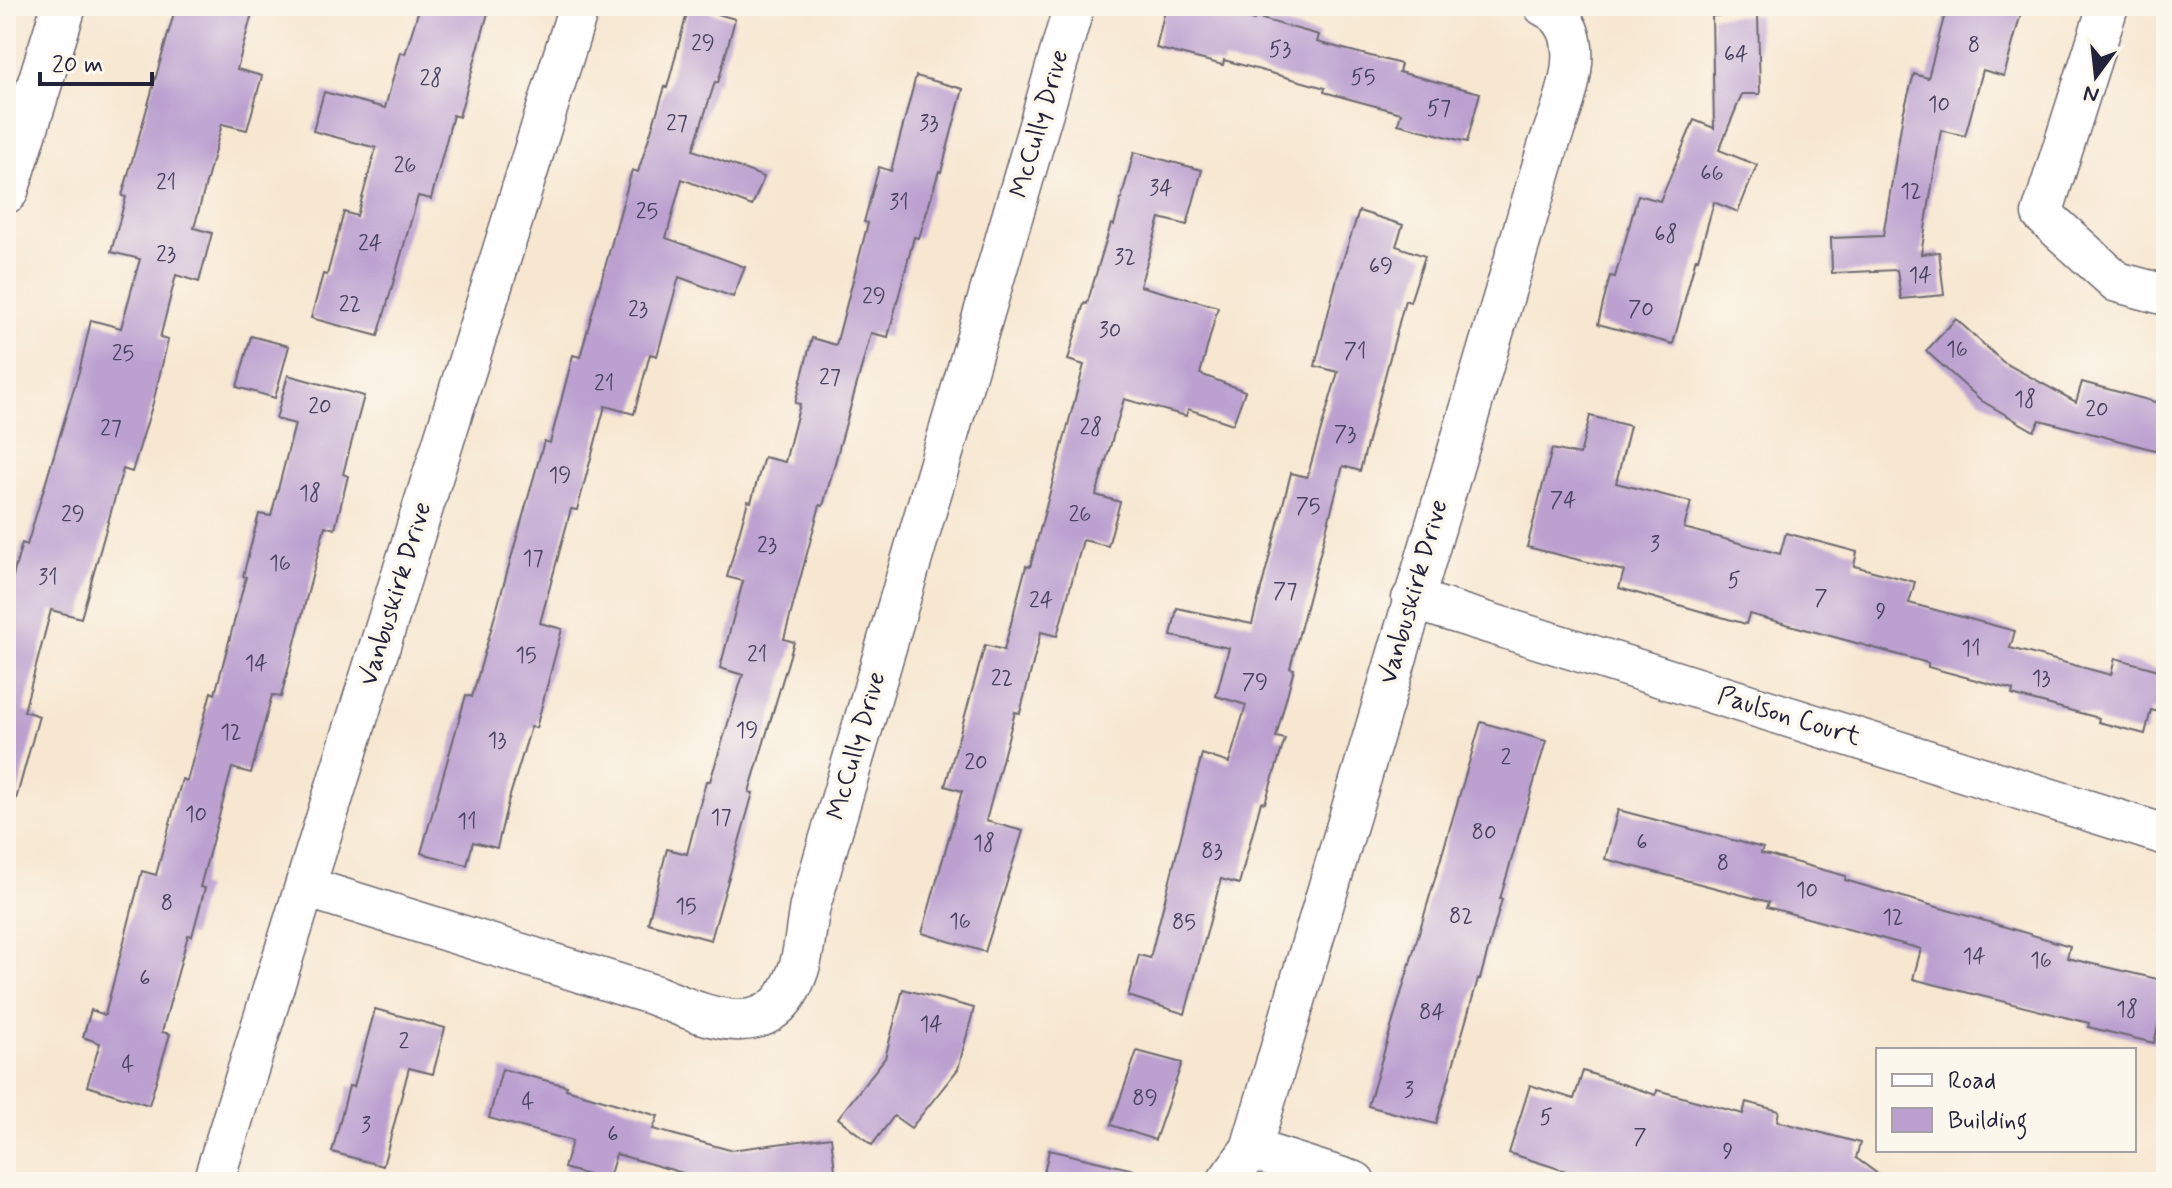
<svg xmlns="http://www.w3.org/2000/svg" width="2172" height="1188" viewBox="0 0 2172 1188" font-family="Mynerve,sans-serif">
  <rect width="100%" height="100%" fill="#fbf7ec"/>
  <filter id="ink" filterUnits="userSpaceOnUse"><feTurbulence type="fractalNoise" baseFrequency=".0125" numOctaves="2"/><feDisplacementMap in="SourceGraphic" scale="16" xChannelSelector="R" yChannelSelector="G"/><feConvolveMatrix kernelMatrix="1 2 1 2 8 2 1 2 1" color-interpolation-filters="sRGB"/></filter>
  <filter id="wash" filterUnits="userSpaceOnUse"><feTurbulence type="fractalNoise" baseFrequency=".006" numOctaves="4" result="noise"/><feDisplacementMap in="SourceGraphic" scale="32" xChannelSelector="R" yChannelSelector="G"/><feGaussianBlur stdDeviation="1.8" result="paint"/><feColorMatrix in="noise" values="0 0 0 0 0 0 0 0 0 0 0 0 0 0 0 0 0 1.4 0 .05"/><feComposite in="paint" operator="in"/></filter>
  <g filter="url(#wash)">
    <rect width="100%" height="100%" fill="#f7e7d1"/>
    <g id="blocks">
      <path fill="#bba0d0" d="M 176,6 L 254,6 L 237,69 L 262,76 L 247,130 L 222,124 L 194,228 L 212,233 L 199,282 L 176,275 L 160,338 L 168,340 L 153,403 L 132,472 L 123,469 L 81,618 L 51,610 L 24,711 L 39,716 L 15,803 L 6,802 L 6,602 L 22,543 L 27,545 L 80,368 L 91,320 L 121,328 L 140,259 L 111,252 L 126,197 L 122,196 Z
        M 420,6 L 490,6 L 459,117 L 453,115 L 431,199 L 418,196 L 378,336 L 311,318 L 323,274 L 327,275 L 344,212 L 357,216 L 376,148 L 313,131 L 324,92 L 385,108 L 400,52 L 405,54 Z
        M 689,6 L 735,19 L 718,83 L 715,82 L 693,150 L 764,177 L 752,206 L 682,179 L 666,238 L 745,267 L 733,297 L 679,277 L 657,356 L 650,354 L 634,414 L 605,406 L 577,510 L 571,509 L 540,623 L 562,629 L 536,728 L 531,727 L 508,802 L 497,848 L 473,842 L 467,865 L 421,853 L 466,695 L 472,697 L 544,441 L 550,443 L 573,355 L 580,357 L 632,170 L 638,172 L 665,87 L 667,88 Z
        M 1166,6 L 1197,6 L 1254,20 L 1255,17 L 1319,35 L 1317,42 L 1401,64 L 1399,72 L 1480,93 L 1467,142 L 1398,124 L 1401,113 L 1324,92 L 1325,88 L 1224,60 L 1223,65 L 1156,48 Z
        M 1947,6 L 2023,6 L 2004,76 L 1983,70 L 1965,136 L 1941,130 L 1921,254 L 1939,252 L 1944,295 L 1901,299 L 1897,270 L 1832,273 L 1831,238 L 1883,236 L 1903,114 L 1914,74 L 1928,78 Z
        M 1758,15 L 1760,94 L 1742,94 L 1719,150 L 1757,165 L 1738,212 L 1714,202 L 1698,259 L 1696,258 L 1673,344 L 1598,324 L 1610,276 L 1615,277 L 1638,195 L 1660,201 L 1694,120 L 1714,128 L 1712,16 Z
        M 916,76 L 963,89 L 941,172 L 939,171 L 919,238 L 914,237 L 888,337 L 871,333 L 823,506 L 820,505 L 784,639 L 794,642 L 749,792 L 753,793 L 711,940 L 648,923 L 667,849 L 687,854 L 706,781 L 710,781 L 743,675 L 720,668 L 743,581 L 727,577 L 748,501 L 751,502 L 764,457 L 785,462 L 800,404 L 795,403 L 812,338 L 836,345 L 868,223 L 864,222 L 879,167 L 891,171 Z
        M 1134,152 L 1202,170 L 1187,225 L 1160,218 L 1140,286 L 1218,307 L 1200,374 L 1245,391 L 1233,424 L 1188,409 L 1186,416 L 1124,399 L 1096,495 L 1120,502 L 1108,546 L 1083,540 L 1057,636 L 1041,632 L 1020,713 L 1015,712 L 986,821 L 1023,831 L 985,952 L 922,933 L 962,791 L 945,786 L 985,645 L 1004,650 L 1026,566 L 1030,567 L 1084,365 L 1068,360 L 1084,303 L 1087,304 L 1111,224 L 1114,225 Z
        M 1359,211 L 1403,225 L 1396,246 L 1425,256 L 1410,302 L 1405,300 L 1360,471 L 1343,466 L 1290,668 L 1294,669 L 1276,737 L 1285,739 L 1265,803 L 1261,802 L 1239,884 L 1221,879 L 1185,1014 L 1128,996 L 1139,955 L 1150,958 L 1202,754 L 1229,763 L 1246,705 L 1216,696 L 1229,648 L 1171,636 L 1177,608 L 1252,624 L 1291,473 L 1307,477 L 1338,372 L 1315,366 L 1337,278 Z
        M 1956,319 L 2003,362 L 2076,402 L 2082,382 L 2166,405 L 2166,453 L 2040,420 L 2034,431 L 1982,401 L 1926,351 Z
        M 251,336 L 289,346 L 275,398 L 237,387 Z
        M 288,375 L 364,396 L 343,474 L 348,476 L 335,529 L 325,526 L 281,697 L 272,695 L 251,773 L 232,768 L 200,887 L 205,888 L 192,936 L 188,935 L 162,1032 L 170,1034 L 149,1105 L 87,1086 L 100,1043 L 83,1037 L 91,1010 L 105,1015 L 142,871 L 156,875 L 182,779 L 187,781 L 211,692 L 215,694 L 246,577 L 243,576 L 259,514 L 271,516 L 295,424 L 276,419 Z
        M 1590,416 L 1630,426 L 1616,483 L 1691,502 L 1684,528 L 1780,554 L 1786,533 L 1857,552 L 1854,566 L 1915,582 L 1909,603 L 2015,631 L 2010,648 L 2111,675 L 2115,658 L 2166,672 L 2166,714 L 2151,710 L 2145,734 L 2098,722 L 2099,718 L 2012,695 L 2013,690 L 1928,667 L 1928,663 L 1849,641 L 1749,614 L 1746,624 L 1619,588 L 1624,571 L 1527,547 L 1552,449 L 1580,455 Z
        M 1481,722 L 1546,741 L 1500,899 L 1502,899 L 1480,979 L 1478,979 L 1436,1124 L 1368,1106 Z
        M 1618,810 L 1763,848 L 1761,853 L 1846,876 L 1845,880 L 2070,946 L 2067,958 L 2166,981 L 2166,992 L 2154,1043 L 2088,1027 L 2089,1023 L 1913,979 L 1921,949 L 1767,907 L 1769,902 L 1605,859 Z
        M 903,989 L 974,1008 L 958,1069 L 911,1128 L 894,1116 L 872,1145 L 838,1118 L 885,1058 Z
        M 375,1009 L 445,1028 L 433,1074 L 409,1068 L 383,1166 L 332,1152 L 349,1086 L 354,1087 Z
        M 1137,1051 L 1182,1063 L 1155,1140 L 1111,1125 Z
        M 502,1069 L 567,1086 L 566,1089 L 658,1116 L 653,1129 L 730,1150 L 831,1137 L 836,1178 L 818,1180 L 818,1182 L 680,1182 L 683,1173 L 616,1154 L 608,1181 L 564,1168 L 572,1141 L 489,1118 Z
        M 1583,1071 L 1656,1095 L 1657,1090 L 1743,1114 L 1746,1102 L 1779,1111 L 1777,1121 L 1860,1143 L 1856,1158 L 1889,1182 L 1600,1182 L 1509,1153 L 1530,1085 L 1574,1099 Z
        M 1049,1150 L 1134,1170 L 1132,1182 L 1042,1182 Z"/>
    </g>
  </g>
  <g filter="url(#ink)">
    <use href="#blocks" fill-opacity="0" stroke="#6d6770" stroke-width="2"/>
    <g fill="none" stroke-linecap="round" stroke-linejoin="round">
      <defs>
        <path id="street" d="M 2108,6 L 2042,214 L 2117,282 L 2166,295
          M 1412,599 L 2166,835
          M 305,887 L 654,995 C 710,1018 773,1048 799,968 C 805,949 806,926 810,906 L 1074,6
          M 1251,1149 L 1355,1182
          M 213,1182 L 579,6
          M 1227,1182 L 1251,1149 L 1548,147 C 1562,107 1597,31 1544,6"/>
        <path id="secondary" d="M 6,191 L 64,6"/>
      </defs>
      <use href="#street" stroke="#6d6770" stroke-width="43"/>
      <use href="#secondary" stroke="#6d6770" stroke-width="47"/>
      <use href="#street" stroke="#fff" stroke-width="40"/>
      <use href="#secondary" stroke="#fff" stroke-width="44"/>
    </g>
  </g>
  <g text-anchor="middle" dominant-baseline="central" stroke-width="7" stroke-linejoin="round" paint-order="stroke">
    <g font-size="22" fill="#484260">
      <text x="703" y="44">29</text>
      <text x="1974" y="46">8</text>
      <text x="1280" y="50">53</text>
      <text x="1736" y="55">64</text>
      <text x="1363" y="78">55</text>
      <text x="431" y="79">28</text>
      <text x="1939" y="105">10</text>
      <text x="1439" y="109">57</text>
      <text x="677" y="124">27</text>
      <text x="929" y="124">33</text>
      <text x="405" y="166">26</text>
      <text x="1712" y="174">66</text>
      <text x="166" y="183">21</text>
      <text x="1161" y="189">34</text>
      <text x="1911" y="192">12</text>
      <text x="899" y="203">31</text>
      <text x="647" y="212">25</text>
      <text x="1666" y="235">68</text>
      <text x="370" y="244">24</text>
      <text x="166" y="255">23</text>
      <text x="1125" y="258">32</text>
      <text x="1381" y="267">69</text>
      <text x="1920" y="276">14</text>
      <text x="874" y="297">29</text>
      <text x="350" y="305">22</text>
      <text x="638" y="310">23</text>
      <text x="1641" y="310">70</text>
      <text x="1110" y="331">30</text>
      <text x="1957" y="350">16</text>
      <text x="1355" y="352">71</text>
      <text x="123" y="354">25</text>
      <text x="830" y="378">27</text>
      <text x="604" y="384">21</text>
      <text x="2025" y="400">18</text>
      <text x="320" y="407">20</text>
      <text x="2097" y="410">20</text>
      <text x="1091" y="428">28</text>
      <text x="111" y="429">27</text>
      <text x="1345" y="435">73</text>
      <text x="560" y="476">19</text>
      <text x="310" y="494">18</text>
      <text x="1563" y="501">74</text>
      <text x="1308" y="507">75</text>
      <text x="73" y="515">29</text>
      <text x="1080" y="515">26</text>
      <text x="1655" y="545">3</text>
      <text x="767" y="546">23</text>
      <text x="533" y="559">17</text>
      <text x="280" y="564">16</text>
      <text x="48" y="578">31</text>
      <text x="1734" y="581">5</text>
      <text x="1285" y="592">77</text>
      <text x="1821" y="599">7</text>
      <text x="1041" y="601">24</text>
      <text x="1881" y="612">9</text>
      <text x="1971" y="649">11</text>
      <text x="757" y="655">21</text>
      <text x="526" y="656">15</text>
      <text x="256" y="664">14</text>
      <text x="1002" y="679">22</text>
      <text x="2041" y="679">13</text>
      <text x="1255" y="683">79</text>
      <text x="747" y="731">19</text>
      <text x="231" y="733">12</text>
      <text x="497" y="741">13</text>
      <text x="1506" y="758">2</text>
      <text x="976" y="763">20</text>
      <text x="196" y="815">10</text>
      <text x="721" y="818">17</text>
      <text x="467" y="822">11</text>
      <text x="1484" y="833">80</text>
      <text x="1642" y="843">6</text>
      <text x="984" y="844">18</text>
      <text x="1212" y="852">83</text>
      <text x="1723" y="864">8</text>
      <text x="1807" y="891">10</text>
      <text x="167" y="904">8</text>
      <text x="686" y="907">15</text>
      <text x="1461" y="917">82</text>
      <text x="1893" y="918">12</text>
      <text x="960" y="922">16</text>
      <text x="1184" y="923">85</text>
      <text x="1974" y="957">14</text>
      <text x="2041" y="961">16</text>
      <text x="145" y="979">6</text>
      <text x="2127" y="1010">18</text>
      <text x="1432" y="1013">84</text>
      <text x="931" y="1025">14</text>
      <text x="404" y="1042">2</text>
      <text x="128" y="1065">4</text>
      <text x="1409" y="1091">3</text>
      <text x="1145" y="1099">89</text>
      <text x="528" y="1102">4</text>
      <text x="1546" y="1118">5</text>
      <text x="366" y="1126">3</text>
      <text x="613" y="1135">6</text>
      <text x="1640" y="1138">7</text>
      <text x="1728" y="1152">9</text>
    </g>
    <g font-size="26" fill="#22223b" stroke="#fbf7ec">
      <text transform="translate(1040 124) rotate(-74)">McCully Drive</text>
      <text transform="translate(1414 592) rotate(-74)">Vanbuskirk Drive</text>
      <text transform="translate(396 594) rotate(-73)">Vanbuskirk Drive</text>
      <text transform="translate(1789 717) rotate(17)">Paulson Court</text>
      <text transform="translate(857 746) rotate(-74)">McCully Drive</text>
    </g>
  </g>
  <rect width="2172" height="1188" fill="none" stroke="#fbf7ec" stroke-width="32"/>
  <rect x="1876" y="1048" width="260" height="104" fill="#fbf7ec" stroke="#a4a2a5" stroke-width="2"/>
  <rect x="1892" y="1074" width="40" height="12" fill="#ffffff" stroke="#a4a2a5" stroke-width="2"/>
  <text x="1948" y="1088" font-size="24" fill="#22223b">Road</text>
  <rect x="1892" y="1108" width="40" height="24" fill="#bba0d0" stroke="#a4a2a5" stroke-width="2"/>
  <text x="1948" y="1128" font-size="24" fill="#22223b">Building</text>
  <g transform="translate(2096 76) rotate(195)" stroke="#fbf7ec" stroke-width="6" paint-order="stroke">
  <path d="M0-6L14 30L0 20L-14 30Z" fill="#22223b"/>
  <text y="-12" font-size="22" font-weight="bold" text-anchor="middle" fill="#22223b">N</text>
  </g>
  <path d="M40 72v12h112v-12" fill="none" stroke="#22223b" stroke-width="4"/>
  <text x="52" y="72" font-size="24" fill="#22223b" stroke="#fbf7ec" stroke-width="6" paint-order="stroke">20 m</text>
</svg>
